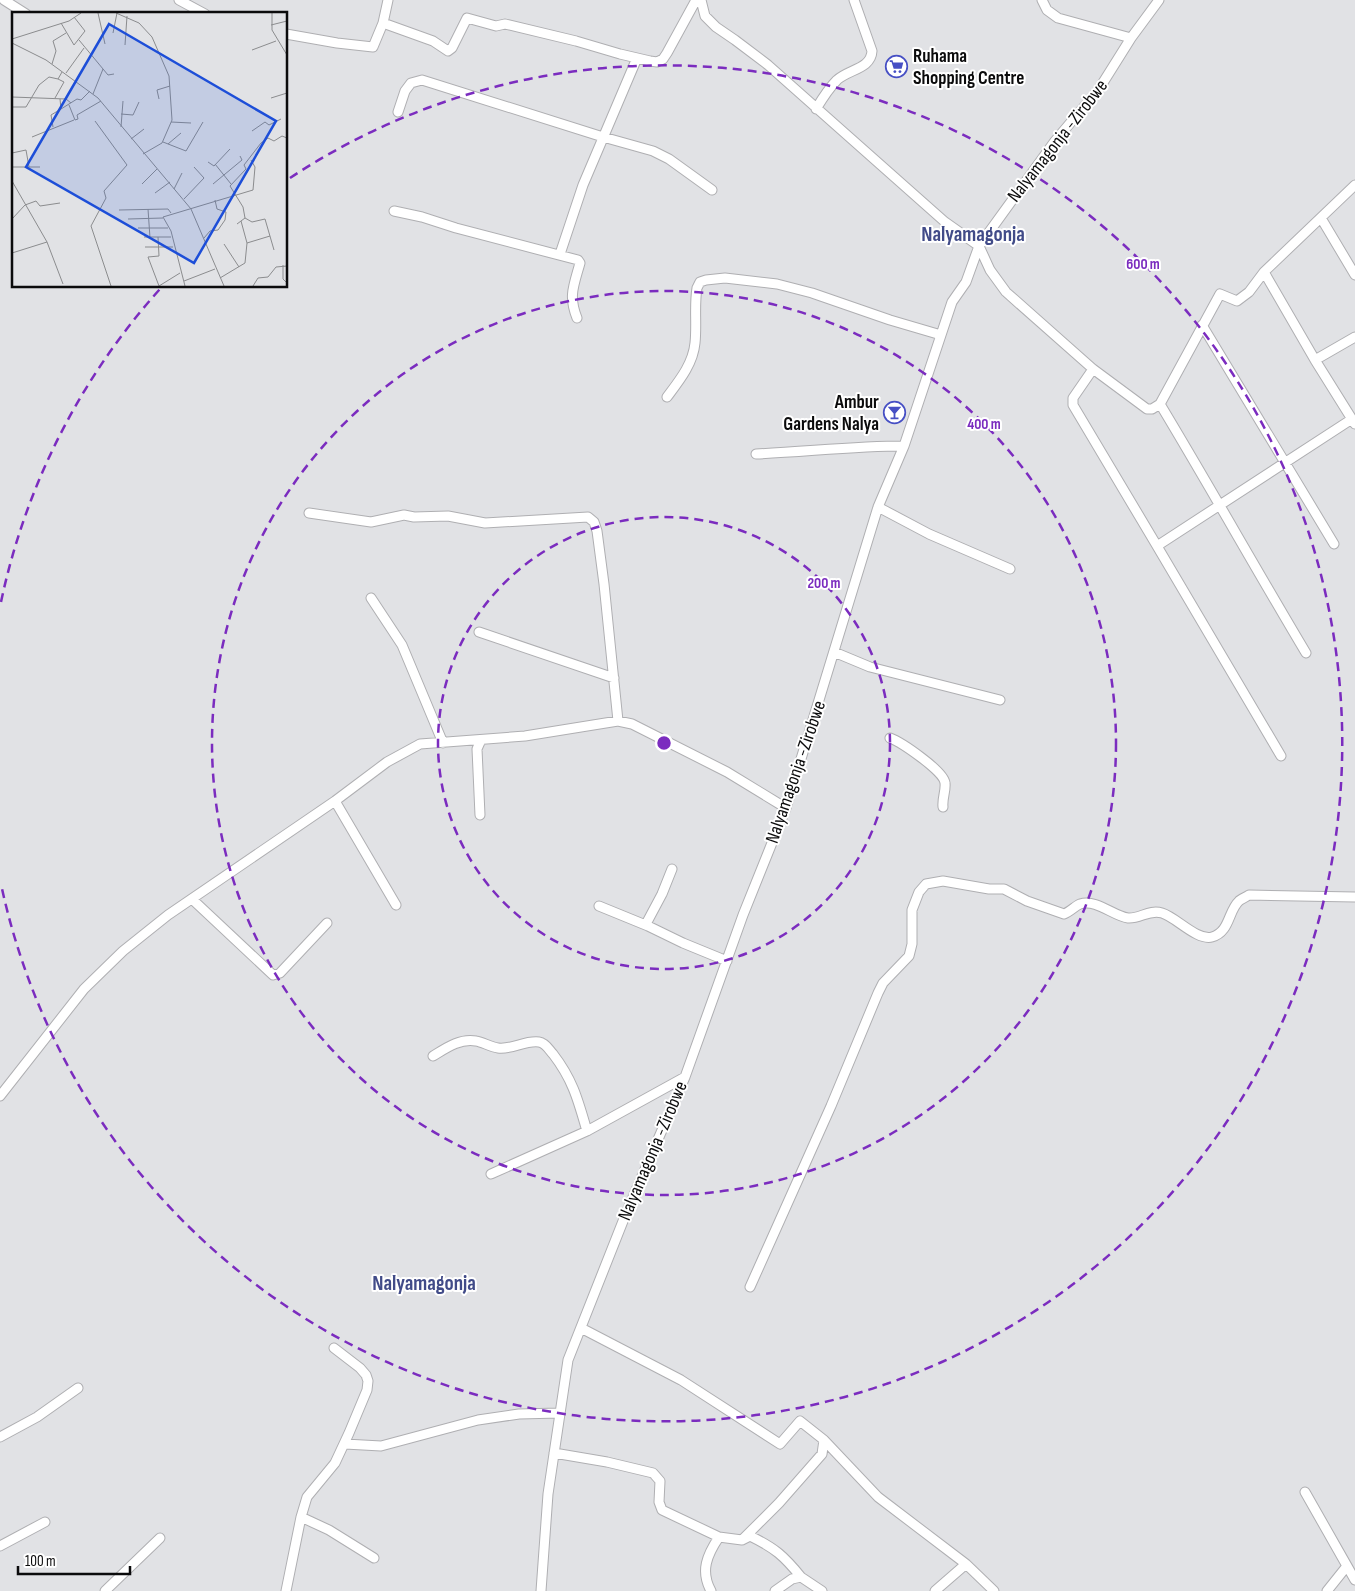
<svg xmlns="http://www.w3.org/2000/svg" width="1355" height="1591" viewBox="0 0 1355 1591" font-family="'Sofia Sans Condensed',sans-serif">
  <rect width="100%" height="100%" fill="#e1e2e5"/>
  <g fill="none" stroke-linecap="round" stroke-linejoin="round">
    <defs>
      <path id="minor" d="M 4,0 L 26,14
        M 179,0 L 205,14
        M 701,0 L 705,16 L 716,27 L 735,40 L 768,65 L 945,222 L 979,246 L 990,270 L 1006,292 L 1093,369 L 1147,409 L 1152,409 L 1160,404 L 1220,294 L 1237,301 L 1249,292 L 1264,272 L 1355,185
        M 1042,0 L 1047,10 L 1058,18 L 1131,38
        M 383,23 L 433,41 L 448,51 L 452,48 L 467,18 L 496,26 L 505,24 L 576,41 L 620,54 L 650,61 L 657,62 L 663,59 L 667,53 L 696,0
        M 286,34 L 337,43 L 373,47 L 383,23 L 388,0
        M 816,109 C 822,99 829,88 837,80 C 849,69 871,69 872,51 L 854,0
        M 398,112 L 405,91 L 411,83 L 422,80 L 603,137 L 653,151 L 669,159 L 712,190
        M 394,211 L 422,217 L 456,228 L 578,260 L 580,263 C 574,285 568,296 577,318
        M 1321,218 L 1355,275
        M 560,254 L 583,185 L 637,58
        M 1264,272 L 1315,360 L 1355,424
        M 1202,325 L 1334,544
        M 1315,360 L 1355,337
        M 1093,369 L 1073,398 L 1073,405 L 1157,546 L 1281,756
        M 667,397 C 679,381 693,364 695,343 C 697,324 694,306 697,288 L 700,282 L 706,280 L 725,278 L 777,284 L 812,293 L 890,320 L 941,335
        M 1160,404 C 1210,487 1257,571 1306,653
        M 756,454 C 805,452 854,446 904,446
        M 878,507 L 929,534 L 1010,569
        M 309,513 L 371,522 L 404,515 L 414,517 L 448,516 L 485,523 L 588,517 L 594,522 L 597,531 L 604,584 L 618,721
        M 1157,546 L 1352,419
        M 371,598 L 402,645 L 443,743
        M 479,632 L 614,678
        M 834,652 L 870,667 L 1000,700
        M 890,738 C 901,742 944,771 945,783 C 946,791 942,798 943,807
        M 335,801 L 396,905
        M 480,815 L 477,749 L 481,740
        M 193,900 L 273,975 L 280,973 L 327,923
        M 599,906 L 648,926 L 683,943 L 727,961
        M 646,924 L 662,894 L 672,869
        M 433,1056 C 446,1048 460,1038 476,1041 C 483,1042 490,1047 498,1048 C 512,1050 525,1040 539,1042 C 546,1043 549,1050 553,1054 C 573,1080 578,1100 587,1131
        M 0,1096 L 84,989 L 123,951 L 168,915 L 335,801 L 387,762 L 420,744 L 525,736 L 618,721 L 632,724 L 727,772 L 786,808
        M 491,1174 L 587,1131 L 685,1077
        M 750,1287 L 831,1106 L 878,993 L 883,983 L 909,956 L 912,944 L 912,910 L 919,892 L 926,884 L 943,881 L 989,889 L 1004,889 L 1027,901 L 1064,914 C 1070,912 1075,906 1080,904 C 1097,899 1113,916 1128,918 C 1140,919 1149,909 1162,913 C 1176,917 1197,941 1212,937 C 1230,932 1228,911 1239,901 C 1241,899 1246,897 1249,895 L 1355,897
        M 581,1328 L 681,1380 L 780,1444 L 800,1421 L 824,1440 L 822,1454 L 779,1503 L 742,1540
        M 0,1437 L 37,1417 L 78,1388
        M 824,1440 L 878,1497 L 966,1564 L 994,1591
        M 345,1444 L 381,1446 L 478,1420 L 519,1414 L 559,1413
        M 554,1453 L 607,1462 L 653,1473 L 660,1481 L 659,1502 L 662,1510 L 719,1537 L 742,1540 L 750,1536 C 775,1548 784,1556 801,1577
        M 1305,1492 L 1355,1580
        M 301,1517 L 329,1530 L 374,1558
        M 0,1546 L 45,1522
        M 105,1591 L 160,1538
        M 286,1591 L 301,1517 L 307,1497 L 335,1463 L 349,1433 L 367,1390 L 368,1381 L 366,1375 L 360,1368 L 334,1348
        M 541,1591 L 548,1494 L 568,1360 L 627,1211 L 685,1077 L 743,915 L 786,808 L 878,507 L 904,446 L 952,302 L 966,282 L 979,246 L 1055,141 L 1099,89 L 1131,38 L 1159,0
        M 711,1591 C 700,1571 707,1555 719,1537
        M 775,1591 L 792,1579 L 801,1577 L 822,1591
        M 935,1591 L 966,1564
        M 1327,1591 L 1347,1566"/>
    </defs>
    <use href="#minor" stroke="#afafb2" stroke-width="11"/>
    <use href="#minor" stroke="#fff" stroke-width="9"/>
  </g>
  <g fill="none" stroke="#7b2cbf" stroke-width="2.5" stroke-dasharray="9 6">
    <circle cx="664" cy="743" r="226"/>
    <circle cx="664" cy="743" r="452"/>
    <path d="M1 602A678 678 0 0 1 160 289M290 178A678 678 0 1 1 1 884"/>
  </g>
  <defs>
    <symbol id="supermarket-ring" viewBox="-11 -11 22 22"><circle r="9.5" fill="#fff" stroke="#464fc4" stroke-width="1.5"/><path d="M-6-5.5h2.5l.6 2H6L4.5 2H-2.5L-4.4-4H-6ZM-1.5 3.2a1.3 1.3 0 1 0 .1 0ZM3 3.2a1.3 1.3 0 1 0 .1 0Z" fill="#464fc4"/></symbol>
    <symbol id="bar-ring" viewBox="-11 -11 22 22"><circle r="9.5" fill="#fff" stroke="#464fc4" stroke-width="1.5"/><path d="M-6-5H6L.8 .8V4.5H3.5V6h-7V4.5H-.8V.8Z" fill="#464fc4"/></symbol>
  </defs>
  <g fill-rule="evenodd">
    <use href="#supermarket-ring" x="884" y="54" width="25" height="25"/>
    <use href="#bar-ring" x="882" y="400" width="25" height="25"/>
  </g>
  <g text-anchor="middle" dominant-baseline="central" stroke-width="4" stroke-linejoin="round" paint-order="stroke">
    <g font-size="19" font-weight="bold" fill="#0b0b0c" stroke="#fff" text-anchor="start">
      <text x="913" y="56">Ruhama<tspan x="913" dy="22">Shopping Centre</tspan></text>
      <text x="879" y="402" text-anchor="end">Ambur<tspan x="879" dy="22">Gardens Nalya</tspan></text>
    </g>
    <g font-size="19" fill="#0b0b0c" stroke="#fff">
      <text transform="translate(1058 141) rotate(-52)">Nalyamagonja -Zirobwe</text>
      <text transform="translate(796 772) rotate(-71)">Nalyamagonja -Zirobwe</text>
      <text transform="translate(653 1151) rotate(-67)">Nalyamagonja -Zirobwe</text>
    </g>
    <g font-size="21" font-weight="bold" fill="#414b88" stroke="#fff">
      <text x="973" y="234">Nalyamagonja</text>
      <text x="424" y="1283">Nalyamagonja</text>
    </g>
  </g>
  <g transform="translate(12 12)">
    <rect width="275" height="275" fill="#e1e2e5"/>
    <path fill="none" stroke="#8b8c8e" stroke-width="1" d="M 86,1 L 93,32M 104,1 L 127,11 L 140,25 L 157,64 L 160,108 L 150,131 L 131,142M 260,1 L 260,18 L 275,43M 49,11 L 62,33 L 73,19 L 62,5M 259,13 L 275,9M 101,21 L 105,1M 0,27 L 57,9 L 69,1M 67,28 L 96,63 L 102,62M 0,31 L 34,48 L 86,86 L 179,197 L 212,274M 113,33 L 115,4M 240,38 L 264,29M 40,52 L 44,39 L 41,29 L 54,21M 54,61 L 72,36M 81,82 L 91,57M 0,85 L 54,87 L 59,91M 43,86 L 52,70 L 46,67M 259,86 L 275,81M 147,87 L 145,78 L 158,74M 57,93 L 63,108 L 66,107 L 65,103 L 89,89M 0,95 L 14,95 L 27,73 L 37,65 L 46,67 L 50,60M 49,97 L 65,87 L 69,88 L 78,79M 109,102 L 121,103 L 127,90M 83,109 L 115,153 L 92,179 L 94,186 L 79,214 L 99,274M 159,110 L 179,111M 41,115 L 39,103 L 49,97 L 48,87M 109,115 L 111,89M 240,119 L 253,110 L 257,113 L 269,107M 20,125 L 62,108M 119,127 L 132,117M 151,130 L 174,139 L 191,110M 156,132 L 169,121M 0,141 L 14,138 L 17,155M 196,150 L 202,154 L 218,137M 203,152 L 219,172M 0,155 L 28,155M 0,169 L 35,230 L 51,272M 130,172 L 145,157M 201,172 L 230,148 L 228,144M 162,177 L 170,161M 143,181 L 158,170M 172,187 L 192,166 L 182,155M 136,197 L 138,226M 107,198 L 156,197 L 159,201M 233,206 L 231,195 L 218,174 L 234,157 L 232,153 L 249,131 L 256,126 L 262,129 L 270,124 L 275,126M 0,207 L 13,193 L 24,189 L 28,194 L 48,191M 116,207 L 151,206M 229,209 L 235,231M 225,212 L 233,206 L 240,210 L 253,207 L 262,238M 126,216 L 156,216M 132,225 L 159,225M 146,225 L 147,244 L 136,245 L 147,274M 192,226 L 198,219 L 206,218 L 213,208 L 214,200 L 205,197 L 203,188M 212,232 L 227,255M 133,235 L 161,235M 0,241 L 35,230M 271,253 L 271,267 L 275,271M 208,266 L 233,251 L 235,231 L 258,224M 172,269 L 203,257M 147,274 L 168,261M 173,274 L 159,219 L 151,205 L 241,178 L 243,155 L 239,148M 241,274 L 246,266 L 256,265 L 264,255 L 275,254"/>
    <path fill="#1d4ed8" fill-opacity="0.15" stroke="#1d4ed8" stroke-width="2.5" d="M 97,12 L 264,109 L 182,251 L 14,155 Z"/>
    <rect width="275" height="275" fill="none" stroke="#0b0b0c" stroke-width="2.5"/>
  </g>
  <circle cx="664" cy="743" r="8" fill="#7b2cbf" stroke="#fff" stroke-width="2.5"/>
  <g font-size="15" text-anchor="middle" font-weight="bold" fill="#7b2cbf" stroke="#fff" stroke-width="4" stroke-linejoin="round" paint-order="stroke">
    <text x="1143" y="269">600 m</text>
    <text x="984" y="429">400 m</text>
    <text x="824" y="588">200 m</text>
  </g>
  <path d="M18 1566v8h112v-8" fill="none" stroke="#0b0b0c" stroke-width="2.5"/>
  <text x="25" y="1566" font-size="15" fill="#0b0b0c" stroke="#ffffff" stroke-width="4" paint-order="stroke">100 m</text>
</svg>
